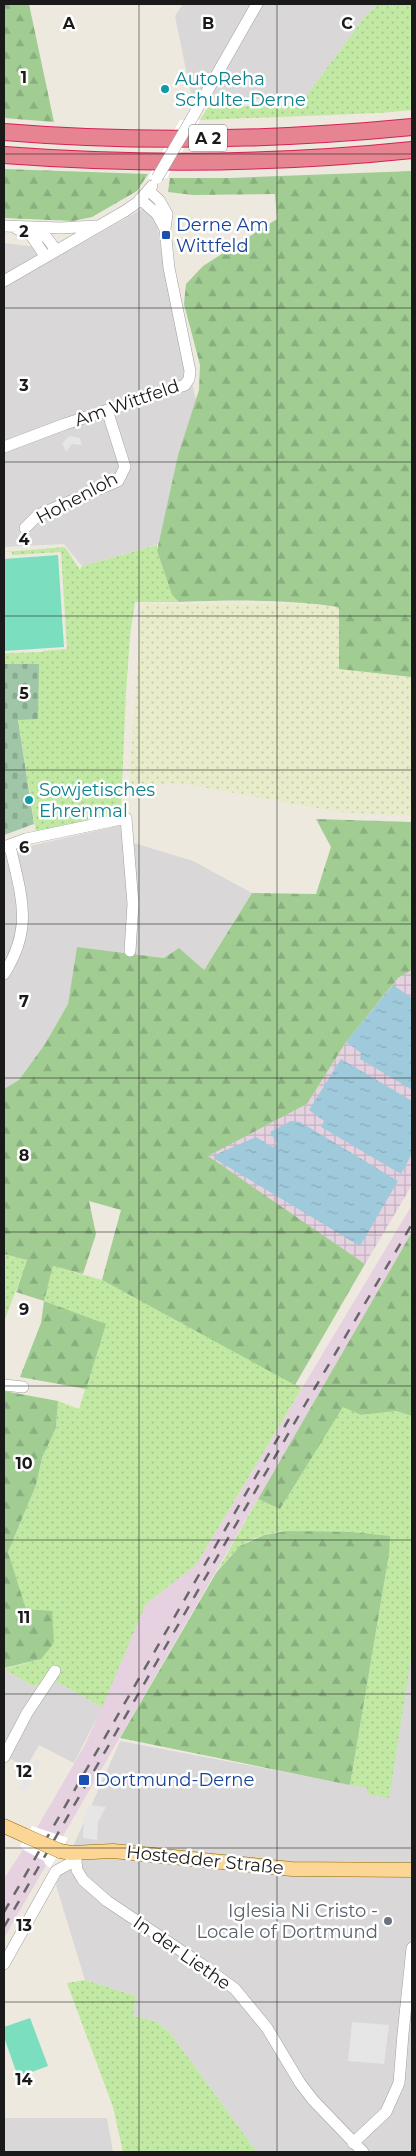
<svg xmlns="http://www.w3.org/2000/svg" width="416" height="2156" viewBox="0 0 416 2156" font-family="Montserrat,sans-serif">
  <defs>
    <pattern id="industrial-grid" width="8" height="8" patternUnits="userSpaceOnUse" patternTransform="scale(1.25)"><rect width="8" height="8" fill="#e6d1e1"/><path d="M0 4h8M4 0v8" fill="none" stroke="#c5b3c0"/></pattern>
    <pattern id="farmland-dots" width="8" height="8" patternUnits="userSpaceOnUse" patternTransform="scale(1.25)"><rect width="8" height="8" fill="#e8ecca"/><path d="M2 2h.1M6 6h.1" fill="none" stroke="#c6caad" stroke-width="1.8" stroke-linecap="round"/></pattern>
    <pattern id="grass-dots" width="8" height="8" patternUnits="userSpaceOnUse" patternTransform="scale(1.25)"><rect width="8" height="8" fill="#c1e9a3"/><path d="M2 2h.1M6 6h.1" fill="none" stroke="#a5c78c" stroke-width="1.8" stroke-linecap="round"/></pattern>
    <pattern id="forest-firs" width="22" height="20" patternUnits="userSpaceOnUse" patternTransform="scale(1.25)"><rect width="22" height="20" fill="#a1cd93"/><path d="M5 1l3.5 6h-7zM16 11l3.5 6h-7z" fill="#8aaf7e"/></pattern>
    <pattern id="cemetery-stones" width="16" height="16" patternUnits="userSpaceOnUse" patternTransform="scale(1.25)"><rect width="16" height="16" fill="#a0c6a8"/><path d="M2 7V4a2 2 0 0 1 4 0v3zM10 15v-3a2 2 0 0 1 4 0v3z" fill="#89aa90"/></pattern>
    <pattern id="water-ripples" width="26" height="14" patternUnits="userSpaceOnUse" patternTransform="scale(1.25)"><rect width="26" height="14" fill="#9fcadb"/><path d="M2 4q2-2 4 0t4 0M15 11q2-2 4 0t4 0" fill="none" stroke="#88adbb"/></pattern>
  </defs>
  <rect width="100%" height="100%" fill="#ede9df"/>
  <path fill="#d9d7d7" d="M 183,4 L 377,4 L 364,18 L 304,99 L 192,99 L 175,16 Z
    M 153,203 L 170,298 L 196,400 L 178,455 L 159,544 L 82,566 L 64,544 L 4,547 L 4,243 L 68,251 Z
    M 122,825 L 124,840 L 193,861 L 252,893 L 203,971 L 164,958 L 77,947 L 68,1004 L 45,1044 L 19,1080 L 4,1089 L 4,852 Z
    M 412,1652 L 412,2152 L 257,2152 L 171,2034 L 156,2021 L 132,2016 L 136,1996 L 85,1980 L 56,1885 L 120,1741 L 368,1788 Z
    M 4,1669 L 33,1686 L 57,1682 L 102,1707 L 74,1763 L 39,1745 L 26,1768 L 4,1755 Z
    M 4,2118 L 107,2118 L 113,2152 L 4,2152 Z"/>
  <path fill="url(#industrial-grid)" d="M 412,970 L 412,1185 L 365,1264 L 207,1156 L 307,1104 L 346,1042 L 398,978 Z"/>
  <path fill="#e6d1e1" d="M 412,1205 L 412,1232 L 4,1938 L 4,1879 L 38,1826 L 85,1745 L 146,1604 L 196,1565 Z"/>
  <path fill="url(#farmland-dots)" d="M 142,604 L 320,604 L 339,607 L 412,677 L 412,816 L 338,812 L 179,783 L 149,785 L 138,788 L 128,796 Z"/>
  <path fill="url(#grass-dots)" d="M 377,4 L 412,4 L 412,110 L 379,113 L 200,120 L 208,107 L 307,105 L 304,99 L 364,18 Z
    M 157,545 L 157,551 L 172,595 L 179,602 L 135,602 L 130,636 L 126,693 L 121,808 L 112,816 L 36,833 L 18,719 L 39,664 L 4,664 L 4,655 L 6,653 L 43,652 L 43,651 L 67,649 L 61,552 L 12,555 L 12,552 L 4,552 L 65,547 L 80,570 L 82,566 Z
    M 4,1254 L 27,1260 L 4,1322 Z
    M 53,1266 L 102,1280 L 302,1388 L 196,1565 L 146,1604 L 102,1707 L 57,1682 L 33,1686 L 4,1669 L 41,1659 L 8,1552 L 36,1485 L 42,1458 L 56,1428 L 58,1401 L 79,1409 L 105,1324 L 44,1301 Z
    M 343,1406 L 361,1415 L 396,1411 L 412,1416 L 412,1652 L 389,1798 L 367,1794 L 367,1788 L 350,1785 L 389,1554 C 345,1541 282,1514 240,1547 C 231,1554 224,1564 216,1573 L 258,1499 L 280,1509 Z
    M 85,1980 L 136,1996 L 133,2016 L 156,2021 L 171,2034 L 257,2152 L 123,2152 L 113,2107 L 67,1983 Z"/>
  <path fill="url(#forest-firs)" d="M 4,4 L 29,4 L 54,122 L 4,118 Z
    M 4,169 L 148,174 L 137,191 L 92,217 L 73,221 L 4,218 Z
    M 412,171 L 412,677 L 339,669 L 339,607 C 286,599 232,600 179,602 L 172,595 L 157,551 L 178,455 L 199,390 L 200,365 L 184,304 L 186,284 L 203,266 L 277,219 L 275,194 L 193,195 L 168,192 L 170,178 L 230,178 Z
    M 316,819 L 412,822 L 412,970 L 398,978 L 346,1042 L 307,1104 L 208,1156 L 365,1264 L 295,1385 L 102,1280 L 121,1210 L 89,1201 L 96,1234 L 83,1274 L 53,1266 L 44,1301 L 106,1324 L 86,1389 L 20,1377 L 41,1323 L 44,1301 L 16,1292 L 27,1260 L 4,1254 L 4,1089 L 19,1080 L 45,1044 L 68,1004 L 77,947 L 164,958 L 179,948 L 204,970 L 252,893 L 316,894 L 331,847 Z
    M 412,1232 L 412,1416 L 396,1411 L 361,1415 L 343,1407 L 280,1509 L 258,1499 Z
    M 4,1391 L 58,1401 L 56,1428 L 42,1458 L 36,1485 L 8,1552 L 26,1609 L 52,1611 L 54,1643 L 41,1659 L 4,1668 Z
    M 287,1531 L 351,1532 L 390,1536 L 389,1554 L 350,1785 L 120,1738 L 216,1573 L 240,1546 L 264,1535 Z"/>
  <path fill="url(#cemetery-stones)" d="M 4,664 L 39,664 L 38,719 L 18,720 L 34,824 L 4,835 Z"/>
  <path fill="#7bdebe" d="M 58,555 L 64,647 L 4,651 L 4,559 Z
    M 30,2018 L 48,2066 L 18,2077 L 4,2037 L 4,2027 Z"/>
  <path fill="#e6e6e6" d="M 70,436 L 80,438 L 82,445 L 72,444 L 66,452 L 62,443 Z
    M 36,1759 L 41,1762 L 25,1792 L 19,1789 Z
    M 89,1805 L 106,1807 L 98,1822 L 97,1840 L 83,1838 L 84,1817 Z
    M 352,2022 L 389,2025 L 384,2064 L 348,2061 Z"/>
  <path fill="url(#water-ripples)" d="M 393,985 L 412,998 L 412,1090 L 360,1059 L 361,1053 L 346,1042 Z
    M 341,1059 L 412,1101 L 412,1154 L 401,1174 L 321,1127 L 324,1121 L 309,1110 Z
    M 291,1121 L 300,1122 L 398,1181 L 360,1246 L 215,1159 L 215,1155 L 256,1137 L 272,1147 L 278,1145 L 270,1132 Z"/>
  <path fill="#fff" d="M 180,120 L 200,120 L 167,178 L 147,179 Z
    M 32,1826 L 68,1838 L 50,1868 L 45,1864 L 44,1861 L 24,1850 L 20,1846 Z"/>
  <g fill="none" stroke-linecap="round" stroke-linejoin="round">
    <defs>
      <path id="minor" d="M 188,125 L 257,4
        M 140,199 L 157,214 L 165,229
        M 4,226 L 61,228 L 95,226
        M 32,228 L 47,238 L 56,250
        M 17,229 L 31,235 L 45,256
        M 4,281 L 125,211 L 138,202 L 152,186
        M 4,447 L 65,424 L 185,385 L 189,379 L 190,371 L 169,268 L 165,229 L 167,214 L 159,200 L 149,191
        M 25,528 L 38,515 L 118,481 L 125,467 L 107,410
        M 4,847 L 26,839 L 126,818 L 133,904 L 130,951
        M 4,974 C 34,927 21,896 10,846
        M 4,1385 L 23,1387
        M 4,1757 L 27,1713 L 55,1671
        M 75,1853 L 77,1870 L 83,1880 L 107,1901 L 201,1964 L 235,1989 L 267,2028 L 300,2083 L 313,2100 L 363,2152
        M 4,1964 L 56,1871 L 76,1860
        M 353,2143 L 386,2112 L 399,2083 L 403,2034 L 412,1948"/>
      <path id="major" d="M 4,1826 L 26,1836
        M 60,1851 L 71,1853 L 113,1851 L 292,1869 L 412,1870"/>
      <path id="highway" d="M 4,132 C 139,143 277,140 412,127
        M 4,155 C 139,165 277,164 412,150"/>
    </defs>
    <use href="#minor" stroke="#a1a1a1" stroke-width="12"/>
    <use href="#major" stroke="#916a00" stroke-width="15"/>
    <use href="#highway" stroke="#d62154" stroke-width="18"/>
    <use href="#minor" stroke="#fff" stroke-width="11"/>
    <use href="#major" stroke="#fcd694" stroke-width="14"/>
    <use href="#highway" stroke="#e68591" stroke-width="16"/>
    <path stroke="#686868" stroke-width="2.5" stroke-dasharray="10 10" stroke-linecap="butt" d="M 4,1912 L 289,1419
      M 4,1927 L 306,1403 L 412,1224"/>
    <defs>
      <path id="minor-bridge" d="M 157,178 L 188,125"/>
      <path id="major-bridge" d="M 26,1836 L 60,1851"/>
    </defs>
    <use href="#minor-bridge" stroke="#a1a1a1" stroke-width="12" stroke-linecap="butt"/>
    <use href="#major-bridge" stroke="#916a00" stroke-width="15" stroke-linecap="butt"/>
    <use href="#minor-bridge" stroke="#fff" stroke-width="11"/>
    <use href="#major-bridge" stroke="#fcd694" stroke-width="14"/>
  </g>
  <path fill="none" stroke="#1a1a1a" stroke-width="1" stroke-opacity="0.55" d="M 139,4 L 139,2152M 277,4 L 277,2152M 4,154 L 412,154M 4,308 L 412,308M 4,462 L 412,462M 4,616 L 412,616M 4,770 L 412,770M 4,924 L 412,924M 4,1078 L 412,1078M 4,1232 L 412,1232M 4,1386 L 412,1386M 4,1540 L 412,1540M 4,1694 L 412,1694M 4,1848 L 412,1848M 4,2002 L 412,2002"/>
  <g fill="#0f9aa8" stroke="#fff" stroke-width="2">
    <circle cx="165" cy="89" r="5"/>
    <circle cx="29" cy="800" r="5"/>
  </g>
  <g fill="#1a4fb4" stroke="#fff" stroke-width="2">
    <rect x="161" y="230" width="10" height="10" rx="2.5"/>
    <rect x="78" y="1774" width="12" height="12" rx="2.5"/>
  </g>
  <circle fill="#6b7280" stroke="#fff" stroke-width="2" cx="388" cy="1921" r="5"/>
  <g text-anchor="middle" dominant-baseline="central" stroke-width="5" stroke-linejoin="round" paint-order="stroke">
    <rect fill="#fff" stroke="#5f5f5f" stroke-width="1" x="189" y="124.5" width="38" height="27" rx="4"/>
    <g font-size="16" font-weight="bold" fill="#1a1a1a">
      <text x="208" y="138">A 2</text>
    </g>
    <g font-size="18" fill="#0d838f" stroke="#fff" text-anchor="start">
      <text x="175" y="79">AutoReha<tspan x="175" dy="21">Schulte-Derne</tspan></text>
      <text x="39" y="790">Sowjetisches<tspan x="39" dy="21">Ehrenmal</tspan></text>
    </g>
    <g font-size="18" fill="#164399" stroke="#fff" text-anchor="start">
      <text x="176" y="225">Derne Am<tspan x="176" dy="21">Wittfeld</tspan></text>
      <text x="95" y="1780">Dortmund-Derne</text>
    </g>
    <g font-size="18" fill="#1a1a1a" stroke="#fff">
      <text transform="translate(127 403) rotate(-19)">Am Wittfeld</text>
      <text transform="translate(77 498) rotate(-28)">Hohenloh</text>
      <text transform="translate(205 1860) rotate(6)">Hostedder Straße</text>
      <text transform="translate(182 1953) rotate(35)">In der Liethe</text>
    </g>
    <g font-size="18" fill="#5b616d" stroke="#fff" text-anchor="end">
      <text x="378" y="1911">Iglesia Ni Cristo -<tspan x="378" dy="21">Locale of Dortmund</tspan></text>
    </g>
  </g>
  <g font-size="16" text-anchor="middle" font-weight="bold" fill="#1a1a1a" stroke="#fff" stroke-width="5" stroke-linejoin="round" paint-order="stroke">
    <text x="69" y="29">A</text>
    <text x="208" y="29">B</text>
    <text x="347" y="29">C</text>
    <text x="24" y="83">1</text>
    <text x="24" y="237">2</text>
    <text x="24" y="391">3</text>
    <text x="24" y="545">4</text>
    <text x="24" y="699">5</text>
    <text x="24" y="853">6</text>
    <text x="24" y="1007">7</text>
    <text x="24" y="1161">8</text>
    <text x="24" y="1315">9</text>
    <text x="24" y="1469">10</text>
    <text x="24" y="1623">11</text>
    <text x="24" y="1777">12</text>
    <text x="24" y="1931">13</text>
    <text x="24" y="2085">14</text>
  </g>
  <rect width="416" height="2156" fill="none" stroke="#1a1a1a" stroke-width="10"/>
</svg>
